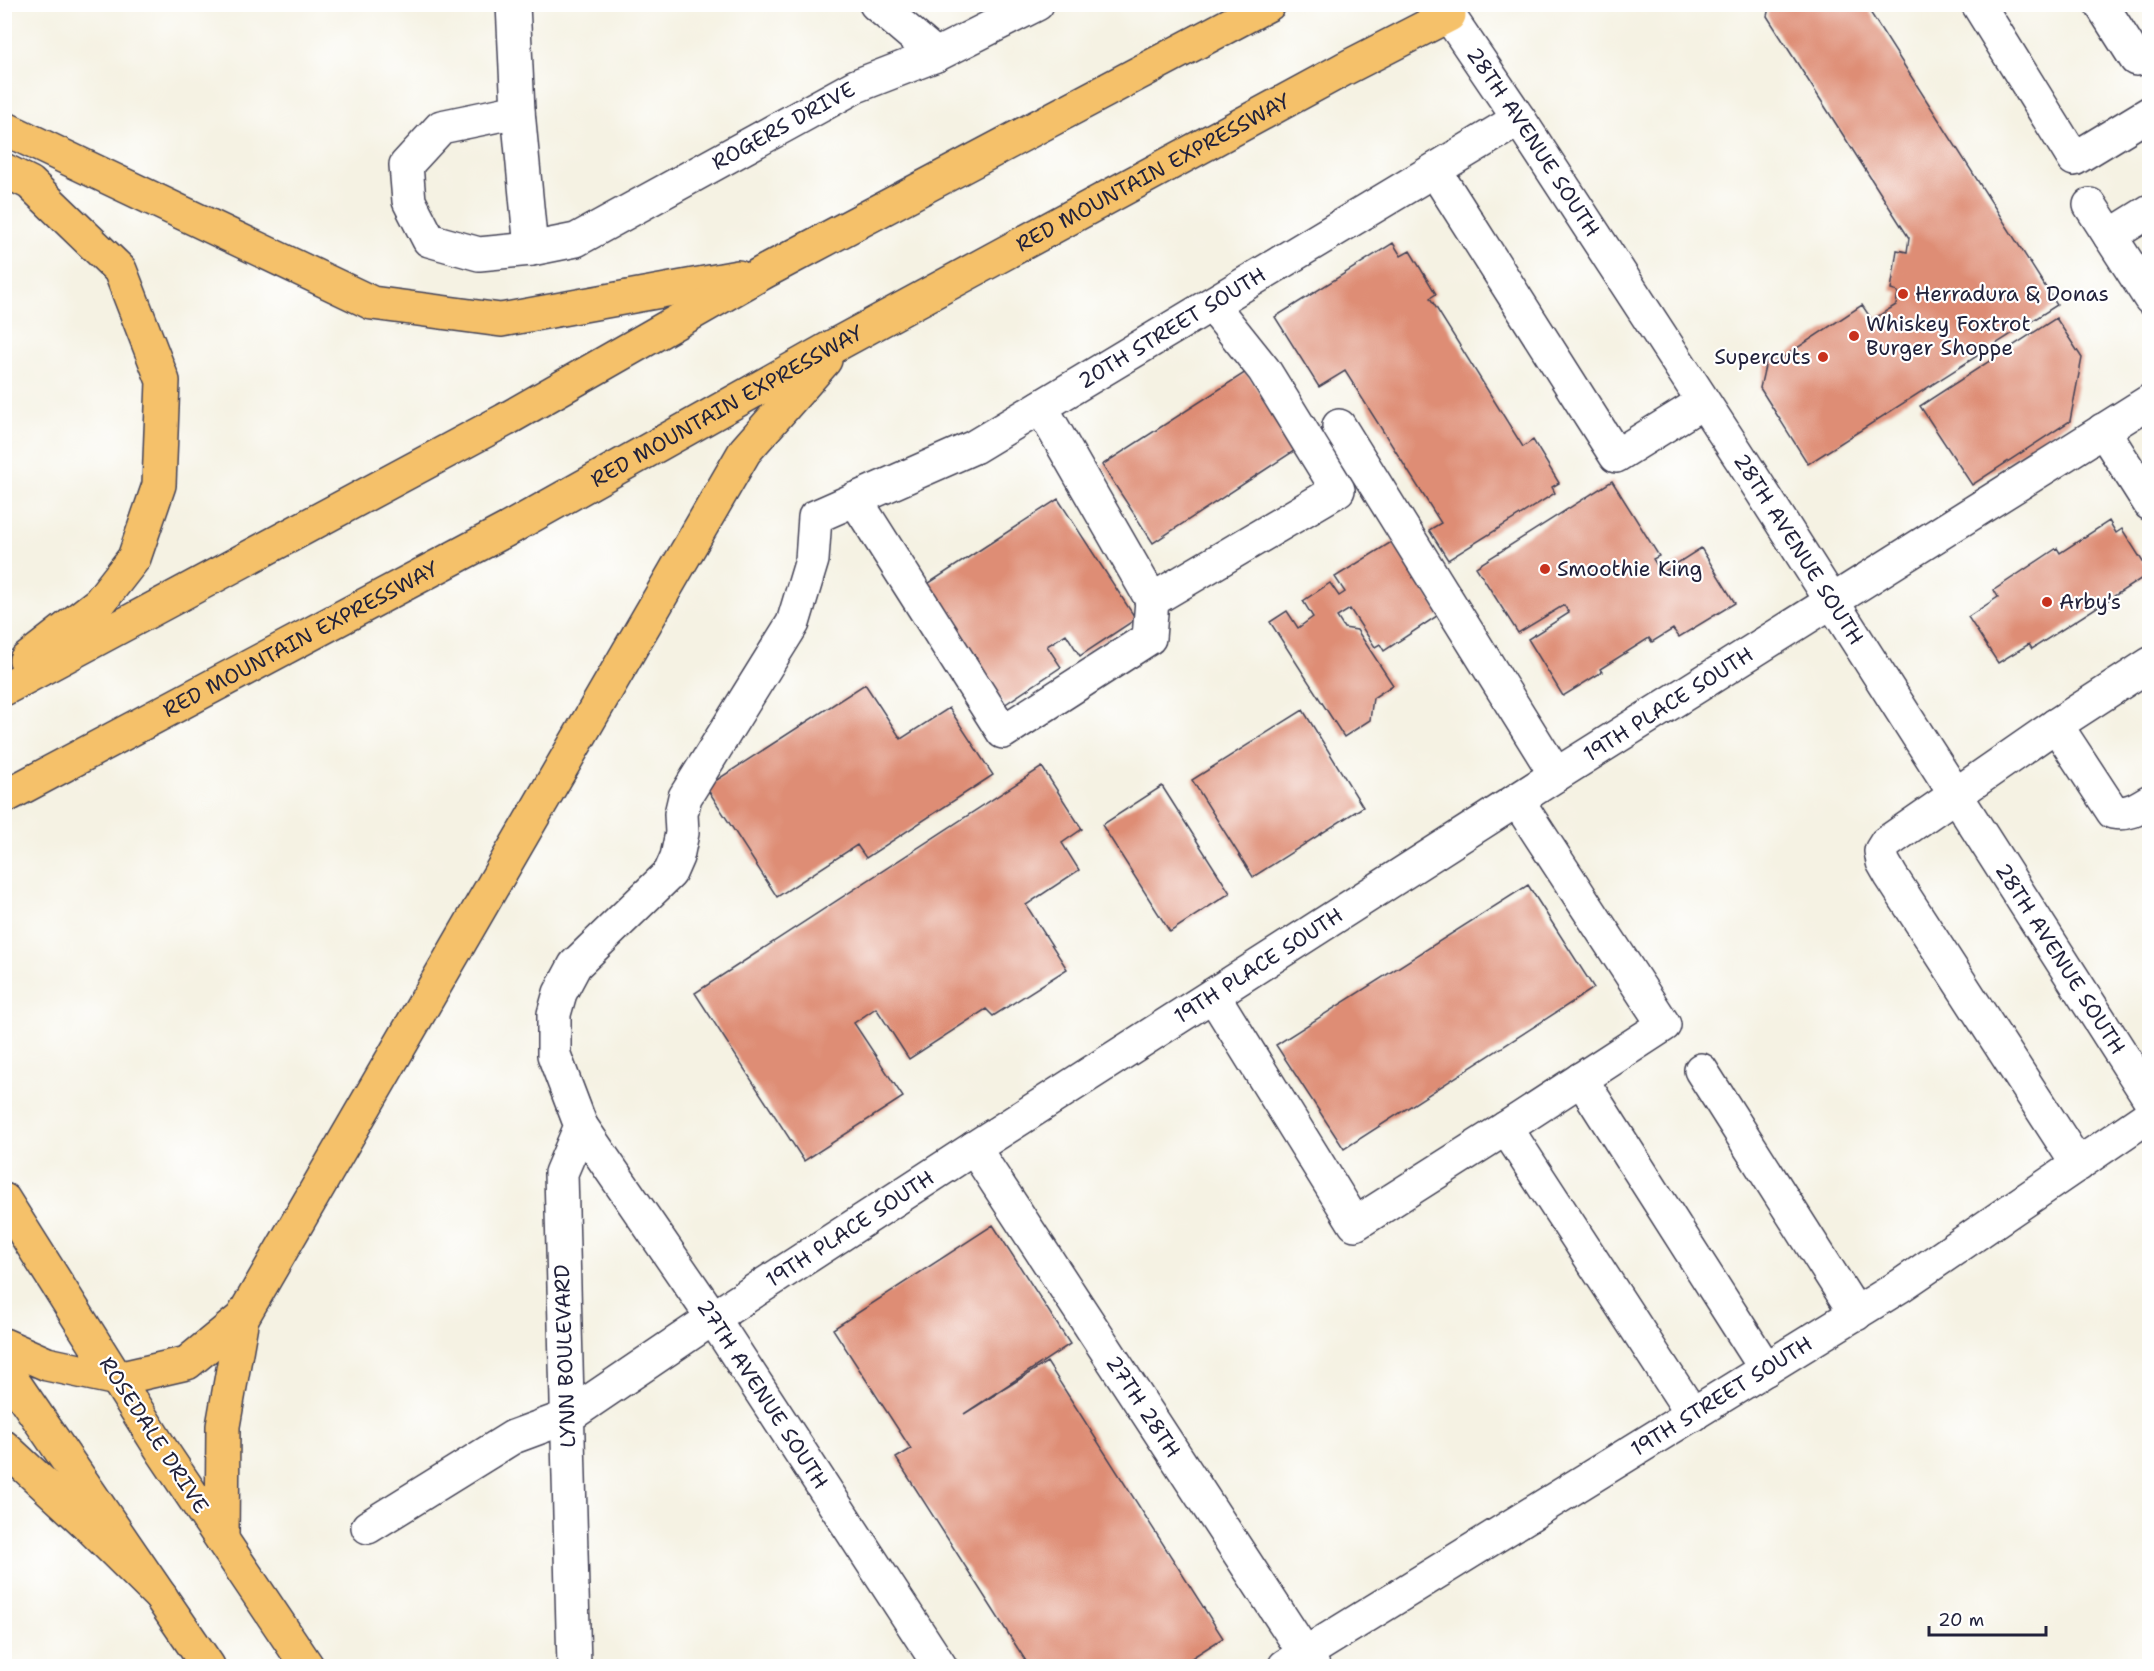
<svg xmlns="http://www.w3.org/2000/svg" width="2154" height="1671" viewBox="0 0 2154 1671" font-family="'Shantell Sans',sans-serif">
  <rect width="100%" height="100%" fill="#fff"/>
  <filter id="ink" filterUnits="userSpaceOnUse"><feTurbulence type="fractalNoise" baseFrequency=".0167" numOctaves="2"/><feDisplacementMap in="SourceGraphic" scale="12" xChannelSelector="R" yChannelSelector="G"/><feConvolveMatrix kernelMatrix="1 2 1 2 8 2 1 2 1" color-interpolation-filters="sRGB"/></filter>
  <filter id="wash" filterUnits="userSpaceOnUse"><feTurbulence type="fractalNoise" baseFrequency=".008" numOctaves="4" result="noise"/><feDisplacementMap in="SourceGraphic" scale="24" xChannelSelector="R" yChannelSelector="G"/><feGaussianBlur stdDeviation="1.35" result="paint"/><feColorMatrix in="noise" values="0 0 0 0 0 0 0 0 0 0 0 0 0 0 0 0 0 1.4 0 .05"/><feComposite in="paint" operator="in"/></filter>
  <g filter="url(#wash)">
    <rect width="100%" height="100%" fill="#f5f2e3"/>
    <g id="blocks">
      <path fill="#de8d74" d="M 1770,4 L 1865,4 L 2057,305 L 1808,464 L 1760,388 L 1767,357 L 1779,360 L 1862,305 L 1872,320 L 1896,305 L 1898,292 L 1891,290 L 1897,250 L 1907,252 L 1909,238 L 1767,16 Z
        M 1393,243 L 1401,256 L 1410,251 L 1436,294 L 1430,298 L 1523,447 L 1533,440 L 1559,483 L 1552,487 L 1555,493 L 1448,560 L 1429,530 L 1441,523 L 1345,371 L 1319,387 L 1275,317 Z
        M 2056,318 L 2082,358 L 2070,421 L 1972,485 L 1920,406 Z
        M 1246,372 L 1297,449 L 1153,543 L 1102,465 Z
        M 1612,481 L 1659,556 L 1653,559 L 1662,573 L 1701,548 L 1735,603 L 1679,637 L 1673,629 L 1652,642 L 1649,638 L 1600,669 L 1602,672 L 1563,696 L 1528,639 L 1569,613 L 1564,605 L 1518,633 L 1476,567 Z
        M 1058,499 L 1136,619 L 1080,656 L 1066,634 L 1047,646 L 1061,667 L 1004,705 L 926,585 Z
        M 2109,521 L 2116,533 L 2122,529 L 2150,573 L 2032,649 L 2029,644 L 1998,663 L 1968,617 L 1998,597 L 1994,590 L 2057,548 L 2060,553 Z
        M 1393,541 L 1440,614 L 1384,651 L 1380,644 L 1375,647 L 1350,609 L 1337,617 L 1344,628 L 1357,630 L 1393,685 L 1373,698 L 1370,720 L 1344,737 L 1270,622 L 1287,611 L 1298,628 L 1313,617 L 1303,601 L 1330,583 L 1339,596 L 1345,592 L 1335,577 Z
        M 865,684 L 901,739 L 949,708 L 993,775 L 866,858 L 857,845 L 777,897 L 706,787 Z
        M 1303,710 L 1363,807 L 1253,877 L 1192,780 Z
        M 1042,767 L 1082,829 L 1062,843 L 1079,870 L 1026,905 L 1067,969 L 993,1016 L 986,1009 L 909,1059 L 876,1008 L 854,1023 L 903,1097 L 804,1161 L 695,993 Z
        M 1162,786 L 1230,893 L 1170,932 L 1102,825 Z
        M 1528,885 L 1594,988 L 1344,1149 L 1276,1045 Z
        M 993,1225 L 1070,1344 L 964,1414 L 1047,1362 L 1223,1638 L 1179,1666 L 1029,1666 L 896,1458 L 911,1449 L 833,1329 Z"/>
    </g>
  </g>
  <g filter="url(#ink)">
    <use href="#blocks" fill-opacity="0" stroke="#424154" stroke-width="1.5"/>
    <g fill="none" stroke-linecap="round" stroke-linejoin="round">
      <defs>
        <g id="minor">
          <path d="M 513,4 L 518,111 L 531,249"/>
          <path d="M 876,4 L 936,55"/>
          <path id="s1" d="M 1441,4 L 1519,119 L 1743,462 L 2150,1099"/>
          <path d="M 1978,4 L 2074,159 L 2150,113"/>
          <path d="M 2101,4 L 2136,59"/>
          <path id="s2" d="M 518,111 L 441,127 L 406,165 L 409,201 L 429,240 L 479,254 L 531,249 L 576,240 L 856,86 L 936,55 L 1037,4"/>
          <path d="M 1435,171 L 1616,456 L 1703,402"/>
          <path d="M 2090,205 L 2110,236"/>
          <path d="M 2150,211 L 2110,236 L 2150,298"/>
          <path d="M 1041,407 L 1152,600 L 1338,490 L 1264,370 L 1212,305"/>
          <path d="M 1339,426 L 1556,775"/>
          <path d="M 2103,430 L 2150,504"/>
          <path d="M 855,499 L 1003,732 L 1149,638 L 1152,600"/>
          <path d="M 2056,725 L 2113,812 C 2128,815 2137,809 2150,801"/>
          <path d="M 1517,800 L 1664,1025 L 1506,1128 L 1693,1415"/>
          <path d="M 1213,995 L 1355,1224 L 1506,1128"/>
          <path d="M 1701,1070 L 1856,1314"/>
          <path d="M 1581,1079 L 1766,1369"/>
          <path id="s3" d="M 581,1126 L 713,1318 L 940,1666"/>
          <path id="s4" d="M 974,1148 L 1313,1666"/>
          <path d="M 2078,1165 L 1891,876 L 1883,862 L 1881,851 L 1886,843 L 2056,725 L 2150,664"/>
          <path id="s5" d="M 368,1527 L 513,1437 L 567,1417 L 713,1318 L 974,1148 L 1556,775 L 2150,401"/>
          <path id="s6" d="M 574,1666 L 561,1173 L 581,1126 L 554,1055 L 554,1014 L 560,993 L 575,965 L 670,873 L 677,857 L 682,833 L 681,814 L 685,797 L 793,623 L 812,560 L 815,517 L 974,447 L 1519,119"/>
          <path id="s7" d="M 1285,1666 L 1900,1286 L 2150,1115"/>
        </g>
        <path id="major" d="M 4,1368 L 208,1666
          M 117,1379 L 163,1452 L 307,1666"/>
        <g id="highway">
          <path d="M 4,128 L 372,303 L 501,320 L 738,277"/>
          <path d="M 4,170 L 30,183 L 120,270 L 163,381 L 159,485 L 134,558 L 99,603 L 26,660"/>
          <path d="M 4,689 L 505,420 L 764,272 L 1269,4"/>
          <path id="s8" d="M 4,797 L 508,529 L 841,342 L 1344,69 L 1449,15"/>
          <path d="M 4,1200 L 117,1379"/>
          <path d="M 4,1345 L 47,1364 L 117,1379 L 187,1363 L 242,1318 L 745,451 L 825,360"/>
          <path d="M 4,1447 L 86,1523 L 161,1597"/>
          <path d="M 222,1539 L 223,1426 L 242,1318"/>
        </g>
      </defs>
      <use href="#minor" stroke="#424154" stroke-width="36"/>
      <use href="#major" stroke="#424154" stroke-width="36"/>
      <use href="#highway" stroke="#424154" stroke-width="36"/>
      <use href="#minor" stroke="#fff" stroke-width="33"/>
      <use href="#major" stroke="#f5c16b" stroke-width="33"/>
      <use href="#highway" stroke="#f5c16b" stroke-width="33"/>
    </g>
  </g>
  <g fill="#c8321e" stroke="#fff" stroke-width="2">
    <circle cx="1903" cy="294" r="6"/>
    <circle cx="1854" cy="336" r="6"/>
    <circle cx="1823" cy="357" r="6"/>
    <circle cx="1545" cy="569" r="6"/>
    <circle cx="2047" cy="602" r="6"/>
  </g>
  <g text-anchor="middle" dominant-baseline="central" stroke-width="4.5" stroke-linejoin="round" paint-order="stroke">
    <g font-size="21" fill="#22223b" stroke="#fff">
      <text stroke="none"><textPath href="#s2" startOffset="597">ROGERS DRIVE</textPath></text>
      <text stroke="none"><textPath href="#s1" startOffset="166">28TH AVENUE SOUTH</textPath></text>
      <text stroke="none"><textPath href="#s8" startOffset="1308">RED MOUNTAIN EXPRESSWAY</textPath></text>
      <text stroke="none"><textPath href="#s6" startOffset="1644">20TH STREET SOUTH</textPath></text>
      <text stroke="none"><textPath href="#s8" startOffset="822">RED MOUNTAIN EXPRESSWAY</textPath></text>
      <text stroke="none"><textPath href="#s1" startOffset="652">28TH AVENUE SOUTH</textPath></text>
      <text stroke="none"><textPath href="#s8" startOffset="336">RED MOUNTAIN EXPRESSWAY</textPath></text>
      <text stroke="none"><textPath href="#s5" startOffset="1540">19TH PLACE SOUTH</textPath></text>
      <text stroke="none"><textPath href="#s1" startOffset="1138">28TH AVENUE SOUTH</textPath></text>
      <text stroke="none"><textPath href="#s5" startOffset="1054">19TH PLACE SOUTH</textPath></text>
      <text stroke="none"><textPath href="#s5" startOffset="568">19TH PLACE SOUTH</textPath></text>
      <text transform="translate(565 1356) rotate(-92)">LYNN BOULEVARD</text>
      <text stroke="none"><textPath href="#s3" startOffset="324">27TH AVENUE SOUTH</textPath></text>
      <text stroke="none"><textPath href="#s7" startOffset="513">19TH STREET SOUTH</textPath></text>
      <text stroke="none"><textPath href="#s4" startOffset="309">27TH 28TH</textPath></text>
      <text transform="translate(154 1435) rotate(57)">ROSEDALE DRIVE</text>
    </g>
    <g font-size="21" fill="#22223b" stroke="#fff" text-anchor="start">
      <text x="1915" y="294">Herradura &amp; Donas</text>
      <text x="1866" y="324">Whiskey Foxtrot<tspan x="1866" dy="24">Burger Shoppe</tspan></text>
      <text x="1811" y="357" text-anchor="end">Supercuts</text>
      <text x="1557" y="569">Smoothie King</text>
      <text x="2059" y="602">Arby's</text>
    </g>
  </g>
  <rect width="2154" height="1671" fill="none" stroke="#fff" stroke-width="24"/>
  <path d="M1929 1626v9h117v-9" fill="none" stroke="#22223b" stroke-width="3"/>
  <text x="1938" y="1626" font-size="18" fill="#22223b" stroke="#ffffff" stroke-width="4.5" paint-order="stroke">20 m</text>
</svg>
